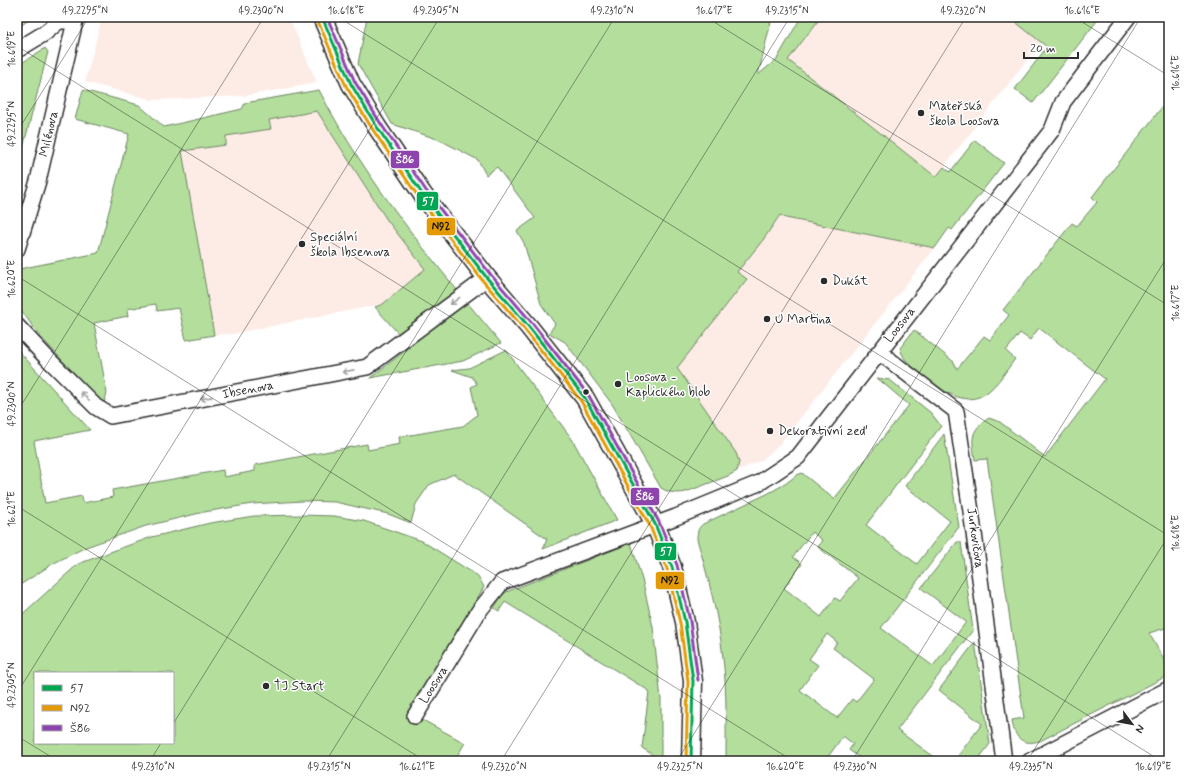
<svg xmlns="http://www.w3.org/2000/svg" width="1186" height="778" viewBox="0 0 1186 778" font-family="Mynerve,sans-serif">
  <rect width="100%" height="100%" fill="#fff"/>
  <filter id="ink" filterUnits="userSpaceOnUse"><feTurbulence type="fractalNoise" baseFrequency=".025" numOctaves="2"/><feDisplacementMap in="SourceGraphic" scale="8" xChannelSelector="R" yChannelSelector="G"/><feConvolveMatrix kernelMatrix="1 2 1 2 8 2 1 2 1" color-interpolation-filters="sRGB"/></filter>
  <g filter="url(#ink)">
    <path fill="#fdece6" d="M 102,17 L 289,17 L 317,83 L 244,96 L 152,100 L 85,82 Z
      M 821,17 L 1009,17 L 1041,42 L 936,177 L 788,60 Z
      M 317,111 L 387,220 L 425,269 L 383,304 L 232,334 L 214,335 L 182,151 L 226,145 L 225,136 L 270,129 L 269,120 Z
      M 781,215 L 786,218 L 935,248 L 779,445 L 762,460 L 737,471 L 739,462 L 677,368 L 747,279 L 737,272 L 763,240 Z"/>
    <path fill="#b3de9c" stroke="#6f8464" fill-rule="evenodd" d="M 17,17 L 27,17 L 29,20 L 17,28 Z
      M 367,17 L 772,17 L 758,75 L 777,59 L 801,17 L 821,17 L 788,60 L 936,177 L 944,167 L 950,172 L 975,140 L 1004,163 L 952,230 L 949,228 L 935,248 L 786,218 L 780,215 L 763,240 L 737,272 L 747,279 L 677,368 L 736,453 L 739,462 L 737,471 L 728,476 L 686,492 C 677,494 669,493 661,488 L 612,404 L 565,342 L 549,333 L 555,324 L 541,304 L 524,243 L 517,231 L 535,218 L 497,167 L 486,175 L 478,160 L 440,140 L 392,124 L 358,64 Z
      M 1009,17 L 1059,17 L 1063,20 L 1065,17 L 1100,17 L 1033,103 L 1015,89 L 1047,47 Z
      M 45,48 L 48,52 L 17,171 L 17,130 L 18,129 L 18,120 L 17,121 L 17,66 Z
      M 83,90 L 139,105 L 164,127 L 242,109 L 245,103 L 319,90 C 367,183 435,264 501,343 L 463,361 L 370,378 L 410,347 L 375,307 L 383,304 L 425,269 L 387,220 L 317,111 L 269,120 L 271,129 L 226,136 L 226,145 L 182,151 L 214,335 L 186,340 L 179,308 L 157,311 L 156,304 L 127,309 L 128,316 L 94,323 L 107,393 L 104,403 L 94,395 L 39,335 L 18,306 C 15,294 17,281 19,269 L 98,253 L 129,134 L 75,119 Z
      M 1162,107 L 1167,111 L 1169,108 L 1169,627 L 1149,633 L 1169,669 L 1169,675 L 1040,741 C 1021,746 1014,737 1012,720 L 1024,718 L 987,459 L 975,460 C 972,439 969,431 989,418 L 1000,422 L 1045,457 L 1105,379 L 1039,328 L 1030,340 L 1020,333 L 1006,351 L 1015,359 C 1006,371 993,392 979,397 C 959,404 941,389 926,378 C 919,372 911,367 905,359 C 903,356 901,352 900,348 L 914,330 L 954,362 L 957,369 L 984,336 L 990,340 L 1009,315 L 1003,310 L 1072,223 L 1077,226 L 1097,202 L 1092,197 Z
      M 17,349 L 90,430 L 34,441 L 45,503 L 82,496 L 83,503 L 113,497 L 112,490 L 223,470 L 224,477 L 255,471 L 255,465 L 367,444 L 368,450 L 400,444 L 399,437 L 463,426 L 477,415 L 471,387 L 477,384 L 472,377 L 452,370 L 469,368 L 506,350 L 572,439 L 617,520 L 543,549 L 547,539 L 454,474 L 429,485 L 416,504 L 411,523 L 388,514 L 335,502 L 303,501 L 252,504 L 204,512 L 146,526 L 86,547 L 54,563 L 17,587 Z
      M 877,378 L 890,380 L 931,413 L 941,426 L 866,525 L 917,564 L 950,521 L 905,486 L 944,434 L 959,527 L 881,628 L 933,666 L 966,622 L 921,588 L 957,542 L 961,542 L 973,630 L 897,730 L 940,761 L 864,761 L 849,750 L 853,744 L 843,736 L 825,761 L 726,761 C 726,727 727,692 723,658 C 719,618 708,577 697,539 C 697,532 698,528 703,524 L 767,494 L 785,484 L 797,475 L 802,473 L 834,499 L 909,405 ZM 812,532 L 822,540 L 818,547 L 858,578 L 840,601 L 835,598 L 821,617 L 784,588 L 802,564 L 793,557 ZM 827,634 L 837,642 L 833,648 L 874,679 L 856,702 L 852,699 L 837,718 L 800,690 L 818,665 L 809,659 Z
      M 302,515 L 334,516 L 364,521 L 422,541 L 478,576 L 484,587 L 408,712 L 465,743 L 454,761 L 17,761 L 17,619 L 78,564 L 121,548 L 152,537 L 210,523 L 254,516 ZM 35,673 L 173,673 L 173,743 L 35,743 Z
      M 631,543 L 643,583 L 653,627 L 661,699 L 661,760 L 642,748 L 649,691 L 505,602 L 499,611 L 494,608 L 501,597 L 506,592 Z
      M 975,642 L 990,744 L 977,761 L 954,761 L 982,724 L 939,690 Z"/>
    <g fill="none" stroke-linecap="round" stroke-linejoin="round">
      <defs>
        <path id="minor" d="M 17,50 L 45,33 L 59,21 L 75,21
          M 17,249 L 38,181 L 76,17
          M 17,326 L 46,357 L 96,407 L 111,416 L 367,367 L 487,278
          M 879,352 L 956,411 L 972,518 L 1004,761
          M 415,716 L 479,611 L 502,582 L 676,517 L 759,483 L 798,457 L 1052,130 L 1063,102 L 1128,17
          M 1030,761 L 1169,689"/>
        <path id="tertiary" d="M 322,17 L 351,84 L 377,127 L 423,195 L 487,278 L 529,327 L 585,398 L 655,524 L 672,567 L 685,622 L 693,681 L 691,761"/>
      </defs>
      <use href="#minor" stroke="#2b2b2b" stroke-width="18"/>
      <use href="#tertiary" stroke="#2b2b2b" stroke-width="21"/>
      <use href="#minor" stroke="#fff" stroke-width="15"/>
      <use href="#tertiary" stroke="#fff" stroke-width="18"/>
      <defs>
        <path id="bus-1" d="M 322,17 L 351,84 L 377,127 L 423,195 L 487,278 L 529,327 L 585,398 L 655,524 L 672,567 L 685,622 L 693,681 L 691,761"/>
        <path id="bus-2" d="M 317,19 L 346,86 L 373,130 L 419,198 L 483,281 L 525,330 L 581,401 L 650,526 L 667,569 L 680,623 L 688,681 L 686,761"/>
        <path id="bus-3" d="M 327,17 L 355,82 L 381,124 L 427,192 L 491,275 L 533,324 L 589,396 L 659,522 L 677,565 L 690,621 L 698,680"/>
      </defs>
      <use href="#bus-1" stroke="#fff" stroke-width="6"/>
      <use href="#bus-2" stroke="#fff" stroke-width="6"/>
      <use href="#bus-3" stroke="#fff" stroke-width="6"/>
      <use href="#bus-1" stroke="#00a651" stroke-width="3"/>
      <use href="#bus-2" stroke="#e39a04" stroke-width="3"/>
      <use href="#bus-3" stroke="#8e44ad" stroke-width="3"/>
    </g>
    <defs><path id="oneway-shaft" d="M-6 0H5M1.5-3L5.5 0L1.5 3" fill="none" stroke-width="1.6" stroke-linecap="round" stroke-linejoin="round"/></defs>
    <g stroke="#a0a0a0">
      <use href="#oneway-shaft" transform="translate(455 301) rotate(143)"/>
      <use href="#oneway-shaft" transform="translate(348 371) rotate(169)"/>
      <use href="#oneway-shaft" transform="translate(85 396) rotate(-135)"/>
      <use href="#oneway-shaft" transform="translate(206 398) rotate(169)"/>
    </g>
  </g>
  <path fill="none" stroke="#2b2b2b" stroke-width="1" stroke-opacity="0.45" d="M 338,17 L 1169,536M 706,17 L 1169,306M 1074,17 L 1169,76M 17,46 L 1161,761M 17,132 L 89,17M 17,276 L 793,761M 17,412 L 264,17M 17,506 L 425,761M 17,693 L 440,17M 173,724 L 615,17M 17,736 L 58,761M 150,761 L 161,743M 326,761 L 790,17M 501,761 L 966,17M 677,761 L 1141,17M 852,761 L 1169,254M 1027,761 L 1169,535"/>
  <g fill="#2b2b2b" stroke="#fff" stroke-width="1.5">
    <circle cx="921" cy="113" r="4"/>
    <circle cx="302" cy="244" r="4"/>
    <circle cx="824" cy="281" r="4"/>
    <circle cx="767" cy="319" r="4"/>
    <circle cx="618" cy="384" r="4"/>
    <circle cx="586" cy="392" r="3.5"/>
    <circle cx="770" cy="431" r="4"/>
    <circle cx="266" cy="686" r="4"/>
  </g>
  <g text-anchor="middle" dominant-baseline="central" stroke-width="3" stroke-linejoin="round" paint-order="stroke">
    <g font-size="13" fill="#2b2b2b" stroke="#fff" text-anchor="start">
      <text x="929" y="106">Mateřská<tspan x="929" dy="15">škola Loosova</tspan></text>
      <text x="310" y="237">Speciální<tspan x="310" dy="15">škola Ibsenova</tspan></text>
      <text x="832" y="281">Dukát</text>
      <text x="775" y="319">U Martina</text>
      <text x="626" y="377">Loosova -<tspan x="626" dy="15">Kaplického blob</tspan></text>
      <text x="778" y="431">Dekorativní zeď</text>
      <text x="274" y="686">TJ Start</text>
    </g>
    <g font-size="13" fill="#2b2b2b" stroke="#fff">
      <text transform="translate(49 134) rotate(-77)">Milénova</text>
      <text transform="translate(900 325) rotate(-52)">Loosova</text>
      <text transform="translate(248 390) rotate(-11)">Ibsenova</text>
      <text transform="translate(975 538) rotate(82)">Jurkovičova</text>
      <text transform="translate(434 685) rotate(-58)">Loosova</text>
    </g>
  </g>
  <g stroke="#fff" stroke-width="1.5">
    <rect x="390" y="150" width="30" height="19" rx="4" fill="#8e44ad"/>
    <rect x="416" y="191" width="23" height="20" rx="4" fill="#00a651"/>
    <rect x="426" y="217" width="30" height="19" rx="4" fill="#e39a04"/>
    <rect x="630" y="487" width="30" height="19" rx="4" fill="#8e44ad"/>
    <rect x="654" y="542" width="23" height="19" rx="4" fill="#00a651"/>
    <rect x="655" y="571" width="30" height="19" rx="4" fill="#e39a04"/>
  </g>
  <g font-size="11" text-anchor="middle" font-weight="bold" fill="#fff">
    <text x="405" y="163">Š86</text>
    <text x="428" y="205">57</text>
    <text x="645" y="500">Š86</text>
    <text x="666" y="555">57</text>
  </g>
  <g font-size="11" text-anchor="middle" font-weight="bold" fill="#111">
    <text x="441" y="230">N92</text>
    <text x="670" y="584">N92</text>
  </g>
  <rect width="1186" height="778" fill="none" stroke="#fff" stroke-width="44"/>
  <rect x="34" y="672" width="140" height="72" fill="#ffffff" stroke="#aaaaaa"/>
  <rect x="42" y="685" width="20" height="6" fill="#00a651" stroke="#aaaaaa"/>
  <text x="70" y="692" font-size="12" fill="#2b2b2b">57</text>
  <rect x="42" y="705" width="20" height="6" fill="#e39a04" stroke="#aaaaaa"/>
  <text x="70" y="712" font-size="12" fill="#2b2b2b">N92</text>
  <rect x="42" y="725" width="20" height="6" fill="#8e44ad" stroke="#aaaaaa"/>
  <text x="70" y="732" font-size="12" fill="#2b2b2b">Š86</text>
  <g transform="translate(1132 724) rotate(122)" stroke="#ffffff" stroke-width="3" paint-order="stroke">
  <path d="M0-3L7 15L0 10L-7 15Z" fill="#2b2b2b"/>
  <text y="-6" font-size="11" font-weight="bold" text-anchor="middle" fill="#2b2b2b">N</text>
  </g>
  <path d="M1024 52v6h54v-6" fill="none" stroke="#2b2b2b" stroke-width="2"/>
  <text x="1030" y="52" font-size="12" fill="#2b2b2b" stroke="#ffffff" stroke-width="3" paint-order="stroke">20 m</text>
  <rect x="22" y="22" width="1142" height="734" fill="none" stroke="#2b2b2b" stroke-width="1.5"/>
  <g font-size="10" text-anchor="middle" fill="#2b2b2b">
    <text x="85" y="14">49.2295°N</text>
    <text x="261" y="14">49.2300°N</text>
    <text x="346" y="14">16.618°E</text>
    <text x="436" y="14">49.2305°N</text>
    <text x="612" y="14">49.2310°N</text>
    <text x="714" y="14">16.617°E</text>
    <text x="787" y="14">49.2315°N</text>
    <text x="963" y="14">49.2320°N</text>
    <text x="1082" y="14">16.616°E</text>
    <text transform="translate(11 49) rotate(-90)" y="4">16.619°E</text>
    <text transform="translate(1175 73) rotate(-90)" y="4">16.616°E</text>
    <text transform="translate(11 124) rotate(-90)" y="4">49.2295°N</text>
    <text transform="translate(11 279) rotate(-90)" y="4">16.620°E</text>
    <text transform="translate(1175 303) rotate(-90)" y="4">16.617°E</text>
    <text transform="translate(11 404) rotate(-90)" y="4">49.2300°N</text>
    <text transform="translate(11 509) rotate(-90)" y="4">16.621°E</text>
    <text transform="translate(1175 533) rotate(-90)" y="4">16.618°E</text>
    <text transform="translate(11 685) rotate(-90)" y="4">49.2305°N</text>
    <text x="153" y="770">49.2310°N</text>
    <text x="329" y="770">49.2315°N</text>
    <text x="417" y="770">16.621°E</text>
    <text x="504" y="770">49.2320°N</text>
    <text x="680" y="770">49.2325°N</text>
    <text x="785" y="770">16.620°E</text>
    <text x="855" y="770">49.2330°N</text>
    <text x="1031" y="770">49.2335°N</text>
    <text x="1153" y="770">16.619°E</text>
  </g>
</svg>
